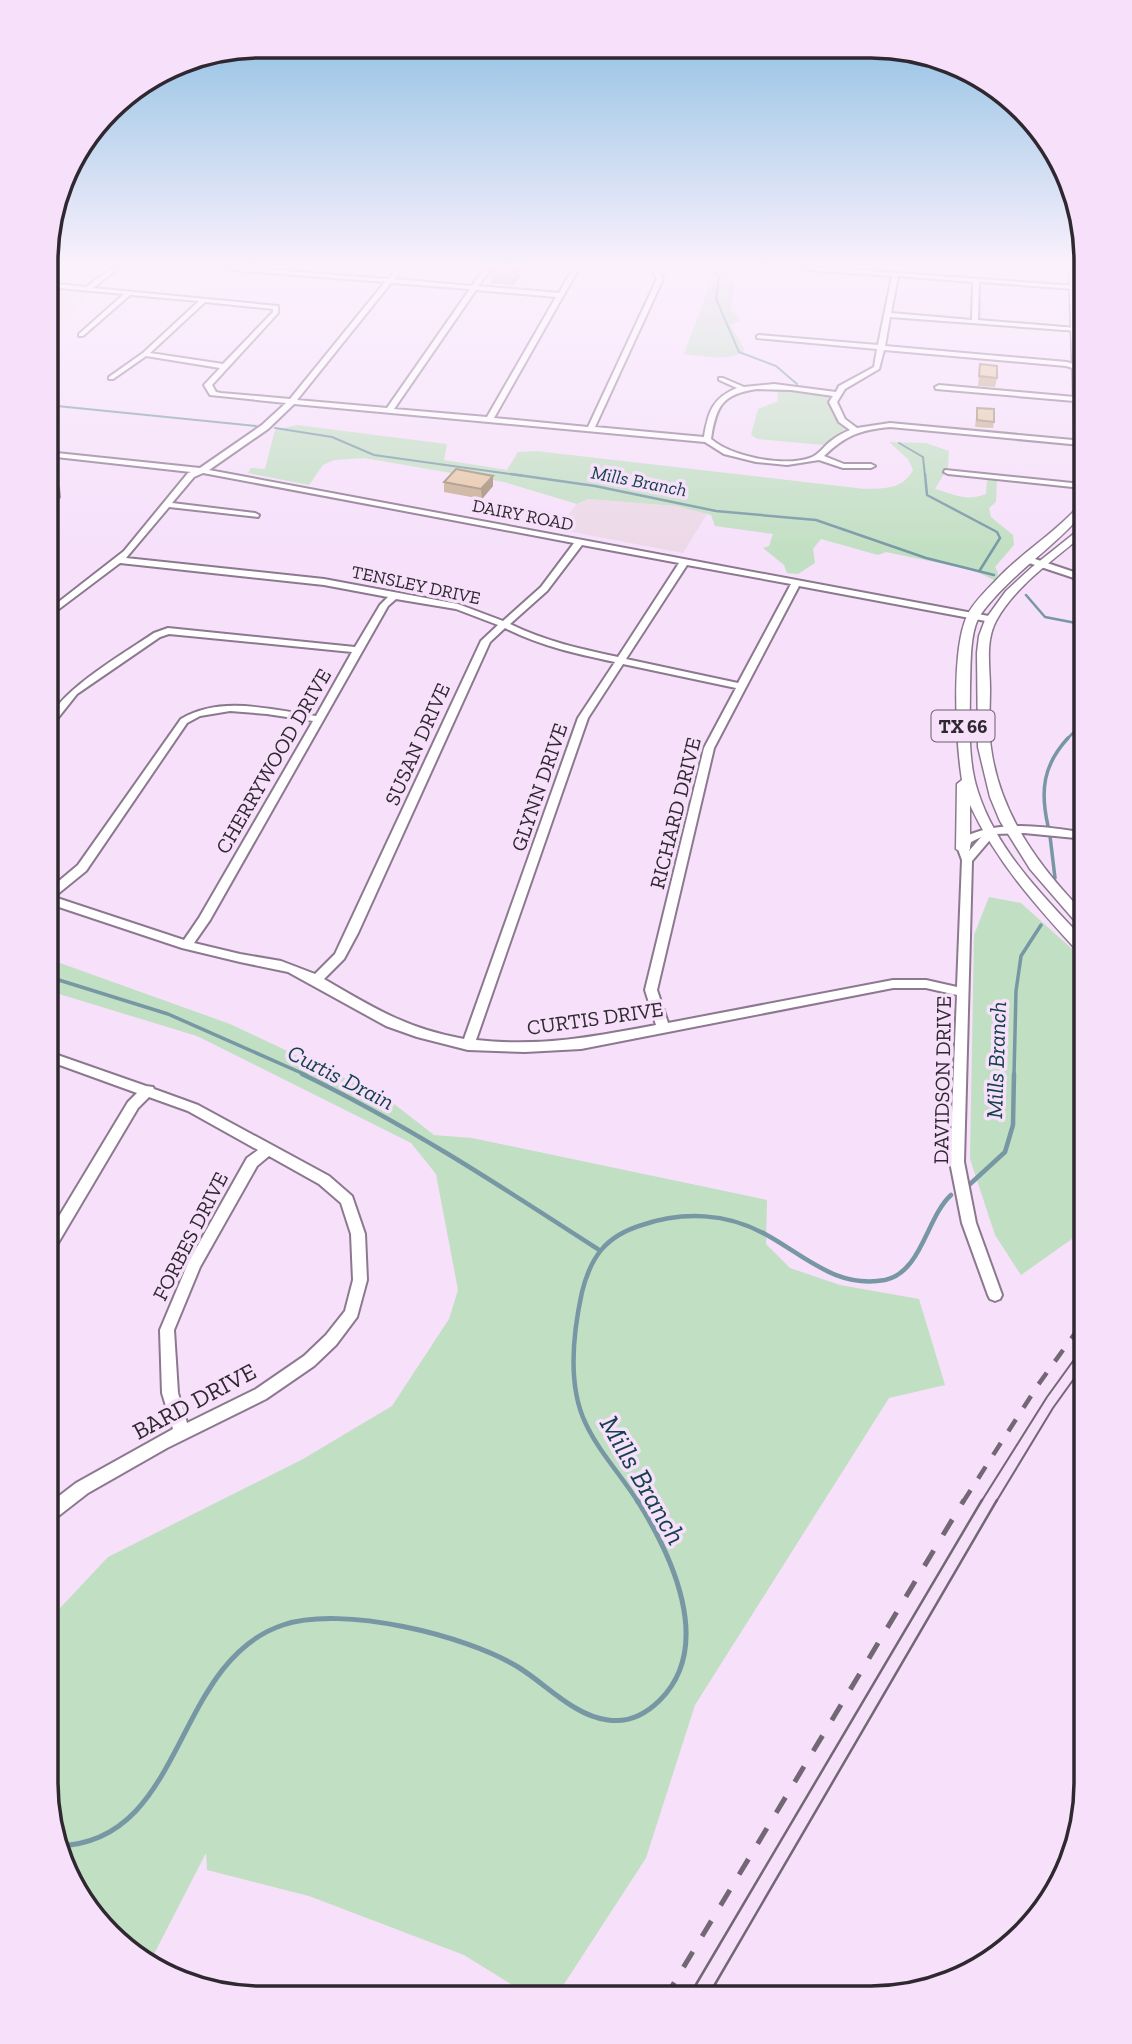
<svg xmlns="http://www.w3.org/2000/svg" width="1132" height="2044" viewBox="0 0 1132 2044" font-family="'Zilla Slab',serif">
  <rect width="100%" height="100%" fill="#f6e0fa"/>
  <path fill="#ecd8e7" d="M 47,287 L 94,291 L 47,329 Z
    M 588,499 L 676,506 L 707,514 L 683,553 L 557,529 L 577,504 Z"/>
  <path fill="#c1dfc2" d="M 704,268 L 715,268 L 734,283 L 731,310 L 741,320 L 730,325 L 745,350 C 731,363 702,356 684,354 L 712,279 Z
    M 777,388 L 829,395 L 835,415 L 847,428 L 824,445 L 757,439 L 751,435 L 758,409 L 778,401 Z
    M 297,425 L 447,444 L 444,460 L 507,470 L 518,452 L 536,451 L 865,489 C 885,488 902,490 913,470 L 908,459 L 889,442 L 926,443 L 949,451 L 948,467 L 935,489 C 954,494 966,502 986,494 L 987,479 L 997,480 L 996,502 L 989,508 L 991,517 L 1013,535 L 1014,545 L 995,567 L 998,573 L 996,581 L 973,570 L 886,552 L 878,555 L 821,539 L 813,549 L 815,563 L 798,574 L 787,573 L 784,565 L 763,548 L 769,546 L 773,534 L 715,526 L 711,515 L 676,506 L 588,499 L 577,504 L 504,482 L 364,458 L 334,460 L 323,465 L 309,485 L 248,473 L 251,468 L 265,469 L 275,430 Z
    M 989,897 L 1021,903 L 1082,958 L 1086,981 L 1086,1229 L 1021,1275 L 995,1235 L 970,1159 L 974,935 Z
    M 46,958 L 230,1024 L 385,1097 L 434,1135 L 472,1138 L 767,1200 L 766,1244 L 790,1268 L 840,1285 L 919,1299 L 945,1385 L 889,1398 L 695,1705 L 646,1858 L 555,1998 L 532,1997 L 464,1955 L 309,1896 L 207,1870 L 206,1853 L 153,1956 L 124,1948 L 82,1903 L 57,1853 L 46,1783 L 46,1623 L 108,1557 L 303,1459 L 392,1406 L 449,1319 L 458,1290 L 436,1174 L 411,1143 L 197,1036 L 46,990 Z"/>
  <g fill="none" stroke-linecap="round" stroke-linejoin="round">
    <path stroke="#7797a5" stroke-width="2" d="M 707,268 L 719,276 L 716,299 L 739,352 L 776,366 L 797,384
      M 47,405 L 256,426
      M 275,428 L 332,437 L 374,455 L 524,476
      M 899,443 L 923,457 L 925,476"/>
    <path stroke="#7797a5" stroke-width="2.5" d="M 511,474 L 595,486 L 716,511 L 816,520 L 926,558 L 994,575
      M 925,474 L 927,495 L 997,532 L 1000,538 L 980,570
      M 1026,595 L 1045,617 L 1081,624
      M 1086,595 L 1078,613 L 1086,632
      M 1066,740 L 1086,720"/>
    <path stroke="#7797a5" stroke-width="3.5" d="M 1048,826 C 1040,791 1043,765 1068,738
      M 1050,836 L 1055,878
      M 46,976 L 168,1014 L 306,1075
      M 1014,1075 L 1016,991 L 1021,956 L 1041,925"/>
    <path stroke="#7797a5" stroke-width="4.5" d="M 302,1074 C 406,1124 502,1187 599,1250
      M 969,1185 L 1005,1152 L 1013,1125 L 1014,1074
      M 638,1502 C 622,1476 598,1451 585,1422 C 567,1383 573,1333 582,1292 C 591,1256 606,1236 642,1225 C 683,1211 727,1213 765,1234 C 804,1255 836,1289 885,1280 C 922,1272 926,1218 951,1195"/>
    <path stroke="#7797a5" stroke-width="5" d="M 56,1846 C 187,1844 171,1662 283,1625 C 342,1605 466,1635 518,1667 C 546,1684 574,1716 608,1720 C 628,1723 646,1714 660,1700 C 715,1645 671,1554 637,1500"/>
    <defs>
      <path id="minor" d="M 112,268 L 119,268 L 93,288 L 278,306 L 278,313 L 212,385 L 216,392 L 221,393 L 290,399 L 385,282 L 231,270 L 228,268 L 251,268 L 388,279 L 397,268 L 403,268 L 394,279 L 472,286 L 485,268 L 491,268 L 478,286 L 559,293 L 573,268 L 579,268 L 494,418 L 588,427 L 657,279 L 651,268 L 657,268 L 663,279 L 595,427 L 704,437 C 708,413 712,398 737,388 L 719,380 L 719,378 L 723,378 L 744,387 L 774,384 L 836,392 L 839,386 L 874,367 L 877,349 L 757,338 L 757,336 L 759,335 L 878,345 L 892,276 L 806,270 L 803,268 L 829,268 L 1076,286 L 1074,289 L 979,282 L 978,320 L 1076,328 L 1079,330 L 1078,331 L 890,317 L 885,346 L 1067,362 L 1086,368 L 1086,372 L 1066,366 L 884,350 L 879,369 L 845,389 L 837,402 L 845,419 L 857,428 L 890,423 L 1084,441 L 1084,445 L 1081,445 L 890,427 C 860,430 846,435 824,456 L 844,464 L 871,464 L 875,466 L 871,468 L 843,468 L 819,460 L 787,465 L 756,462 L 724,454 L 705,442 L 294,404 L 268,429 L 209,470 L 994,617 L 994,621 L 991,622 L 799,586 L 714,748 L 657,990 L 668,1023 L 893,980 L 926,980 L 957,987 L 962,860 L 958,849 L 962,838 C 1000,819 1046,827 1086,833 L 1086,839 L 1024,833 L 995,834 L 972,861 L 964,1162 L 976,1223 L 1002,1295 L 1000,1299 L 995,1301 L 990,1299 L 988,1295 L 962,1223 L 950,1162 L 957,995 L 926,988 L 893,988 L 581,1049 L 525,1052 L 468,1050 L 417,1037 L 386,1026 L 288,972 L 240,962 L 182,948 L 47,903 L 47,891 L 78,865 L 181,719 C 222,695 271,710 316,716 L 352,652 L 169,634 L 160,637 L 77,694 L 50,728 L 47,729 C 47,697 128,651 154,633 L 168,628 L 355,647 L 380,605 L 388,597 L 324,585 L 120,563 L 47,618 L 47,611 L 124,551 L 188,473 L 191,472 L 47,456 L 47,452 L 200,468 L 262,425 L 286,403 L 210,395 L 204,385 L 220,368 L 146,356 L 113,379 L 109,379 L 109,377 L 143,353 L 199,301 L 130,295 L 83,336 L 79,336 L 79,334 L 124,294 L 47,287 L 47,283 L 86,287 ZM 898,276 L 973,282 L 972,320 L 891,313 ZM 391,283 L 470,289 L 387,408 L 297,400 ZM 476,290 L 556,297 L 487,417 L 394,409 ZM 205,302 L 273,309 L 273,312 L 223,364 L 150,353 ZM 757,389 L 791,390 L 833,396 L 829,402 L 839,422 L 850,430 C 843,433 837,436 831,441 C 824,446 819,455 810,458 C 784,467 732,457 711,439 C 716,406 722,394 757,389 ZM 203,473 L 574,543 L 541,587 L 503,621 L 458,604 L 324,579 L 126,558 L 169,507 L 258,517 L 259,515 L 255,513 L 172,503 L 194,477 ZM 582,545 L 679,563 L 618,657 C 580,649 545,641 510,624 L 547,591 ZM 687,565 L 791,584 L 738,683 L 626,659 ZM 396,599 L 456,609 L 498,625 L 481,641 L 335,954 L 315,974 L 281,961 L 240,954 L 194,943 L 210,920 L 388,606 ZM 505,628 C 541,646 577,654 615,662 L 578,718 L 464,1039 C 405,1028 374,1008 324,979 L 344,959 L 358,933 L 490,642 ZM 623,664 L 736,688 L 704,748 L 645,990 L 656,1025 C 593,1037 540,1047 476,1040 L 588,718 ZM 230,711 L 267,714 L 313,721 L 199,918 L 184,940 L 54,897 L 86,871 L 187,723 L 200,716 ZM 981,837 L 969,851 L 971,842 Z
        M 1073,273 L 1086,274 L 1086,278 L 1071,276 Z
        M 1075,297 L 1086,298 L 1086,302 L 1073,300 L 1073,298 Z
        M 1075,308 L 1086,310 L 1086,314 L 1073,311 L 1073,309 Z
        M 939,385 L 1086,398 L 1086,402 L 936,389 L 935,387 Z
        M 945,470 L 1082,484 L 1086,486 L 1082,488 L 948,474 L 944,472 Z
        M 47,484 L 58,488 L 59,497 L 47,507 L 47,500 L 51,496 L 51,491 L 47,489 Z
        M 1026,556 L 1086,576 L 1086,582 L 1023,561 L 1022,559 Z
        M 46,1051 L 146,1086 L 153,1087 L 154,1089 L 198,1105 L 329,1176 L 352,1196 L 365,1234 L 367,1280 L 357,1317 L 336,1345 L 314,1366 L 266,1399 L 167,1448 L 88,1493 L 52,1521 L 46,1524 L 46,1506 L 76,1483 L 173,1429 L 162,1393 L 160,1330 L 189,1261 L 247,1158 L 258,1150 L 188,1111 L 149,1097 L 138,1108 L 51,1255 L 46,1257 L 46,1238 L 128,1102 L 137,1093 L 46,1060 ZM 269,1156 L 319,1184 L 341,1203 L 351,1234 L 353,1280 L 345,1311 L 326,1335 L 304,1356 L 256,1389 L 187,1423 L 178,1393 L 174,1330 L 200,1267 L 257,1166 Z"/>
      <path id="major" d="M 1069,268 L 1077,268 L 1086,509 C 1055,548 1011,573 981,614 C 969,630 971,667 970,687 C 970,721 967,759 978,792 C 997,851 1045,898 1086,942 L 1086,956 L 1081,955 C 1038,908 997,863 970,805 L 970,849 L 963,853 L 956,849 L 957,784 L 962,780 C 956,742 951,651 967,616 C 973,602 991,586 1001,575 C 1025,551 1054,533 1077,508 Z
        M 1086,524 L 1086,532 C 1056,559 1016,584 996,621 C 985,642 990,667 990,689 C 990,709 988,729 991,748 C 1000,815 1040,868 1086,915 L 1086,929 L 1081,928 L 1030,869 L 1000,821 L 990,797 L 978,747 L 977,653 L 979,636 L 985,620 L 1006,591 L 1031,568 Z"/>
    </defs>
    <use href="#minor" stroke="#8c788f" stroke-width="4"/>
    <use href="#major" stroke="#8c788f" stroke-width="3"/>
    <use href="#minor" fill="#fff" fill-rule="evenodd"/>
    <use href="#major" fill="#fff" fill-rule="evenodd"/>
    <path stroke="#736775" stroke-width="2" d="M 981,1502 L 1047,1397 L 1086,1343
      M 996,1502 L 1053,1408 L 1086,1362"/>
    <path stroke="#736775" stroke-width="2.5" d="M 688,1998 L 982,1500
      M 707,1998 L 997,1500"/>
    <path stroke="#736775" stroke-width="4.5" stroke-dasharray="14 14" stroke-linecap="butt" d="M 963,1502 L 1038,1385 L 1086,1318"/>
    <path stroke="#736775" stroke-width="5" stroke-dasharray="18 18" stroke-linecap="butt" d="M 665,1998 L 964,1500"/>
  </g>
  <path fill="#c6ab8f" d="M 519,268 L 520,276 L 514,285 L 491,284 L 491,273 Z
    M 980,364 L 997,378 L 995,387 L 978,386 Z
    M 977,408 L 994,422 L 993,428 L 975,427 Z
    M 493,476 L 493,486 L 482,499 L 444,492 L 444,482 Z"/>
  <path fill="#a18b74" d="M 517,268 L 519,268 L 520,276 L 514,285 L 514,273 Z
    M 493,476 L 493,486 L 482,499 L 481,489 Z"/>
  <path fill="#e6c7a6" stroke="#a18b74" stroke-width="2" d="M 494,268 L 517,268 L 514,273 L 491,273 Z
    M 980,364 L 997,366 L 997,378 L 979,376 Z
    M 977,408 L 994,409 L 994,422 L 977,420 Z
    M 456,469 L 493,476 L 481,489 L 444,482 Z"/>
  <linearGradient id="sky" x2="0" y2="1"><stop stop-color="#87bce1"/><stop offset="0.48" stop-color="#fbf1fd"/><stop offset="1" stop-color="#fbf1fd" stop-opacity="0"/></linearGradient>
  <rect width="1132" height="554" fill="url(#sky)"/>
  <g text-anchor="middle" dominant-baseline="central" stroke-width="7" stroke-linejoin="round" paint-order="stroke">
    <g font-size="18" fill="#302831" stroke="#f6e0fa">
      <text transform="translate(523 515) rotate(11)">DAIRY ROAD</text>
      <text transform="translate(416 585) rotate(12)">TENSLEY DRIVE</text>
    </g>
    <g font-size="19" font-style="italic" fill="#15414d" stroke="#f6e0fa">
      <text transform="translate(639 481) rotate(11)">Mills Branch</text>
    </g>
    <rect fill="#f6e0fa" stroke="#6b5f6d" stroke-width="2" x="931.5" y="710.5" width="63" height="31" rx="5"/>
    <g font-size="19" font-weight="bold" fill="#302831">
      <text x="963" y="726">TX 66</text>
    </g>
    <g font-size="21" fill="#302831" stroke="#f6e0fa">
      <text transform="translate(417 744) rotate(-66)">SUSAN DRIVE</text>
      <text transform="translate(273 761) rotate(-60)">CHERRYWOOD DRIVE</text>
      <text transform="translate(539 787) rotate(-71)">GLYNN DRIVE</text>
      <text transform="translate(675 813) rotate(-76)">RICHARD DRIVE</text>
      <text transform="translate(595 1018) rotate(-8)">CURTIS DRIVE</text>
      <text transform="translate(942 1080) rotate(-89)">DAVIDSON DRIVE</text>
      <text transform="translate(190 1236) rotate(-63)">FORBES DRIVE</text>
    </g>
    <g font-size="23" font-style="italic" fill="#15414d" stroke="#f6e0fa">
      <text transform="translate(996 1060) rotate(-88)">Mills Branch</text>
      <text transform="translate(341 1077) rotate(27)">Curtis Drain</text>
    </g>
    <g font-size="24" fill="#302831" stroke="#f6e0fa">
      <text transform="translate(194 1401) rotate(-28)">BARD DRIVE</text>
    </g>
    <g font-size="28" font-style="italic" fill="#15414d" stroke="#f6e0fa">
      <text transform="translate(643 1480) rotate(60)">Mills Branch</text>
    </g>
  </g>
  <path d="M0 0H1132V2044H0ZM261 58H871A203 203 0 0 1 1074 261V1783A203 203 0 0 1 871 1986H261A203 203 0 0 1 58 1783V261A203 203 0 0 1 261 58Z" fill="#f6e0fa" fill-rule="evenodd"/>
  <path fill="none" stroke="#302831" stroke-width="3.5" d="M261 58H871A203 203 0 0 1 1074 261V1783A203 203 0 0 1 871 1986H261A203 203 0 0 1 58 1783V261A203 203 0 0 1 261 58Z"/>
</svg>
